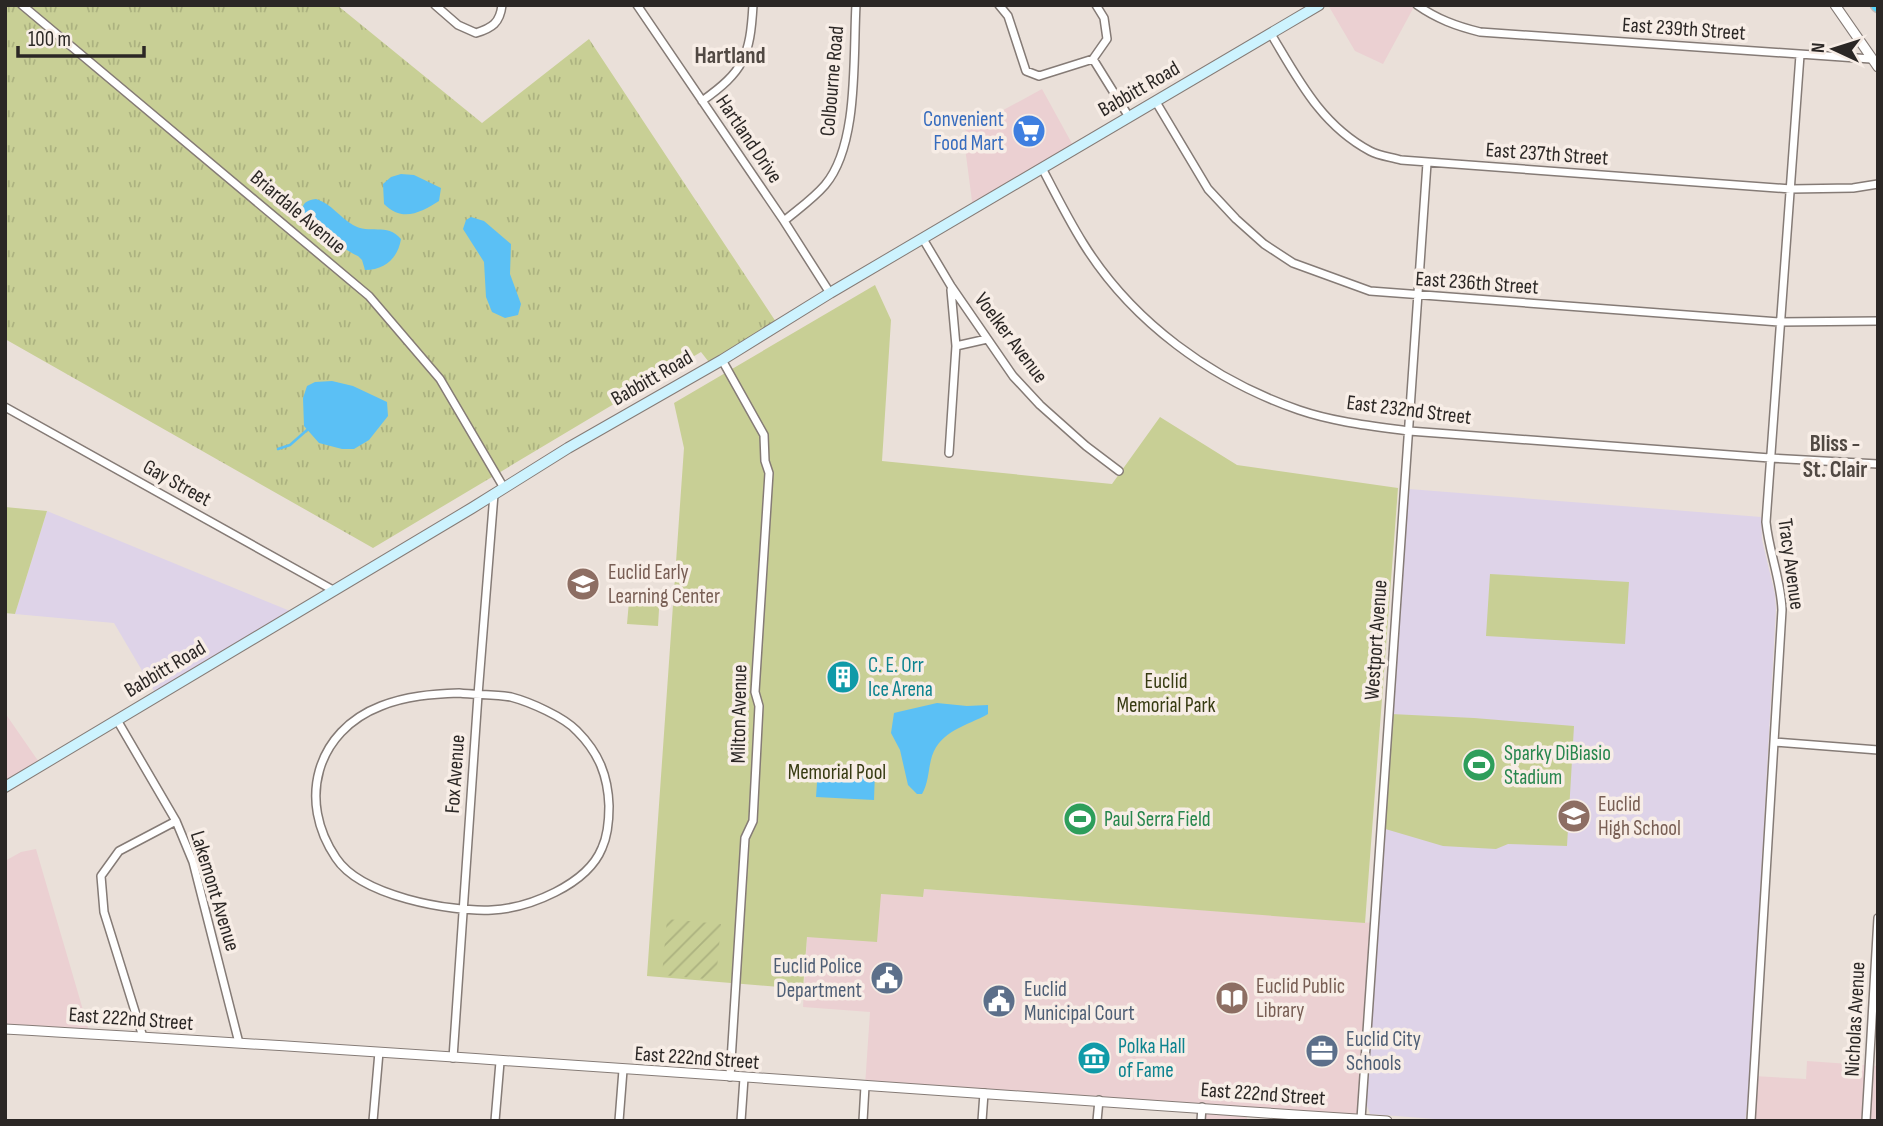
<svg xmlns="http://www.w3.org/2000/svg" width="1883" height="1126" viewBox="0 0 1883 1126" font-family="'Sofia Sans Condensed',sans-serif">
  <defs>
    <pattern id="grass-tufts" width="24" height="20" patternUnits="userSpaceOnUse" patternTransform="scale(1.75)"><rect width="24" height="20" fill="#c8cf95"/><path d="M3 7l-1-3M5 7V3M7 7l1-3M15 17l-1-3M17 17v-4M19 17l1-3" fill="none" stroke="#acb280"/></pattern>
    <pattern id="garden-furrows" width="10" height="10" patternUnits="userSpaceOnUse" patternTransform="scale(1.75)"><rect width="10" height="10" fill="#c8cf95"/><path d="M-1 1l2-2M0 10L10 0M9 11l2-2" fill="none" stroke="#acb280"/></pattern>
  </defs>
  <rect width="100%" height="100%" fill="#eae0d9"/>
  <path fill="#ebd0d2" d="M 1328,5 L 1415,5 L 1383,64 L 1355,51 Z
    M 1042,89 L 1075,149 L 973,209 L 963,132 Z
    M 5,713 L 41,765 L 5,787 Z
    M 36,849 L 90,1034 L 5,1029 L 5,861 L 21,852 Z
    M 923,889 L 1373,923 L 1361,1119 L 1247,1111 L 1247,1121 L 1201,1121 L 1202,1108 L 865,1086 L 870,1012 L 803,1007 L 807,937 L 880,894 L 922,897 Z
    M 1807,1061 L 1878,1066 L 1878,1121 L 1752,1121 L 1754,1076 L 1806,1079 Z"/>
  <path fill="#ded3e8" d="M 1409,489 L 1761,517 L 1762,540 L 1775,594 L 1776,609 L 1749,1091 L 1745,1121 L 1461,1121 L 1370,1114 L 1366,1103 L 1384,804 Z
    M 47,511 L 295,613 L 157,696 L 114,623 L 15,614 Z"/>
  <path fill="url(#grass-tufts)" d="M 5,5 L 337,5 L 482,123 L 589,39 L 778,325 L 712,366 L 701,352 L 373,548 L 5,339 Z"/>
  <path fill="#c8cf95" d="M 875,285 L 891,320 L 882,461 L 1112,484 L 1160,417 L 1237,465 L 1398,488 L 1365,923 L 924,889 L 923,897 L 881,894 L 877,942 L 807,937 L 803,989 L 647,976 L 684,448 L 674,403 Z
    M 5,507 L 47,511 L 15,614 L 5,613 Z
    M 1490,574 L 1629,582 L 1625,644 L 1486,636 Z
    M 630,590 L 660,593 L 658,626 L 627,624 Z
    M 1391,714 L 1474,718 L 1574,726 L 1567,846 L 1508,844 L 1496,849 L 1443,846 L 1382,828 Z"/>
  <path fill="url(#garden-furrows)" d="M 667,919 L 721,924 L 716,980 L 662,975 Z"/>
  <path fill="#5bc0f5" d="M 401,174 L 414,175 L 441,188 L 439,201 C 421,212 403,223 384,204 L 383,184 L 391,177 Z
    M 316,199 C 332,204 339,217 353,225 C 369,235 387,222 401,239 C 398,258 385,270 365,270 L 362,260 L 358,256 C 348,252 273,205 316,199 Z
    M 471,217 L 484,221 L 511,244 L 510,274 L 521,304 L 518,315 L 505,318 L 492,312 L 486,297 L 484,262 L 463,229 L 466,220 Z
    M 332,381 L 353,386 L 387,402 L 388,416 L 369,440 L 354,449 L 342,449 L 319,443 L 304,426 L 303,398 L 307,386 L 315,382 Z
    M 937,703 L 967,706 L 988,705 L 988,714 C 967,726 941,730 932,756 C 928,769 929,782 922,794 L 917,794 L 908,785 L 900,750 L 891,733 L 894,713 L 898,712 Z
    M 818,768 L 875,771 L 874,800 L 816,797 Z"/>
  <g fill="none" stroke-linecap="round" stroke-linejoin="round">
    <path stroke="#5bc0f5" stroke-width="2.5" d="M 278,449 L 290,445 L 307,430"/>
    <defs>
      <path id="minor" d="M 22,5 L 369,296 L 440,379 L 504,488
        M 435,5 L 458,25 L 476,33 C 492,28 500,23 502,5
        M 637,5 L 784,221 L 830,293
        M 999,5 L 1008,16 L 1026,71 L 1039,76 L 1093,59 L 1107,39 L 1104,18 L 1096,5
        M 1417,5 C 1437,19 1456,26 1480,32 L 1871,59
        M 1271,34 C 1298,79 1321,125 1370,151 C 1379,156 1391,157 1401,160 L 1791,189 L 1853,188 L 1878,184
        M 1093,59 L 1129,117
        M 702,101 C 744,71 750,57 753,5
        M 1156,102 L 1208,189 L 1236,219 L 1264,244 L 1293,263 L 1370,291 L 1779,322 L 1878,321
        M 1042,168 C 1055,193 1068,219 1083,243 C 1132,322 1212,380 1299,410 C 1334,422 1372,426 1409,431 L 1770,458 L 1878,464
        M 784,221 C 797,210 813,199 825,185 C 859,145 853,56 856,5
        M 923,239 L 951,286 L 1013,376 L 1040,405 L 1086,446 L 1119,471
        M 956,346 L 987,339
        M 722,360 L 764,435 L 765,461 L 769,473 L 755,692 L 759,706 L 753,821 L 745,838 L 730,1077
        M 5,407 L 333,590
        M 949,453 L 956,346 L 951,290
        M 459,693 C 476,695 495,694 511,697 C 530,702 564,717 577,731 C 599,753 608,776 609,806 C 609,819 608,835 602,848 C 587,885 529,908 492,910 C 449,912 361,896 336,858 C 297,801 316,731 381,706 C 406,696 432,694 459,693 Z
        M 117,720 L 176,821 L 193,862 L 239,1043
        M 1775,742 L 1878,750
        M 143,1037 L 104,912 L 101,876 L 119,851 L 176,821
        M 453,1058 L 478,695 L 494,494
        M 1361,1119 L 1427,163
        M 373,1121 L 379,1052
        M 495,1121 L 500,1062
        M 619,1121 L 623,1070
        M 741,1121 L 744,1078
        M 863,1121 L 865,1086
        M 982,1121 L 984,1093
        M 1097,1121 L 1099,1100
        M 1201,1121 L 1202,1107
        M 1751,1121 L 1782,610 C 1781,580 1769,552 1766,522 L 1800,55
        M 1866,1121 L 1878,918"/>
      <path id="tertiary" d="M 1835,5 L 1878,67
        M 5,1029 C 466,1055 926,1091 1387,1121"/>
      <path id="secondary" d="M 5,787 L 472,508 L 568,448 L 722,360 L 830,293 L 1319,5"/>
      <path id="motorway" d="M 1877,5 L 1878,6"/>
    </defs>
    <use href="#minor" stroke="#857b76" stroke-width="10"/>
    <use href="#tertiary" stroke="#857b76" stroke-width="11"/>
    <use href="#secondary" stroke="#857b76" stroke-width="12"/>
    <use href="#motorway" stroke="#bfbebe" stroke-width="15"/>
    <use href="#minor" stroke="#fff" stroke-width="7"/>
    <use href="#tertiary" stroke="#fff" stroke-width="9"/>
    <use href="#secondary" stroke="#cdf3fe" stroke-width="10"/>
    <use href="#motorway" stroke="#58d7fd" stroke-width="12"/>
  </g>
  <defs>
    <symbol id="supermarket-disc" viewBox="-11 -11 22 22"><circle r="9.5" fill="#3f7fe0" stroke="#f7ede6"/><path d="M-6-5.5h2.5l.6 2H6L4.5 2H-2.5L-4.4-4H-6ZM-1.5 3.2a1.3 1.3 0 1 0 .1 0ZM3 3.2a1.3 1.3 0 1 0 .1 0Z" fill="#fff"/></symbol>
    <symbol id="school-disc" viewBox="-11 -11 22 22"><circle r="9.5" fill="#8d6e63" stroke="#f7ede6"/><path d="M0-5L7-2L0 1L-7-2ZM-4 1L0 2.5L4 1V4Q0 6-4 4Z" fill="#fff"/></symbol>
    <symbol id="building-disc" viewBox="-11 -11 22 22"><circle r="9.5" fill="#0f9aa8" stroke="#f7ede6"/><path d="M-4-6H4V6H1V3H-1V6H-4ZM-2.5-4.3h1.7v1.8h-1.7ZM.8-4.3h1.7v1.8H.8ZM-2.5-1h1.7V.8h-1.7ZM.8-1h1.7V.8H.8Z" fill="#fff"/></symbol>
    <symbol id="stadium-disc" viewBox="-11 -11 22 22"><circle r="9.5" fill="#2e9e5b" stroke="#f7ede6"/><path d="M0-5a6.5 5 0 1 0 0 10a6.5 5 0 1 0 0-10ZM-3.5-1.8h7v3.6h-7Z" fill="#fff"/></symbol>
    <symbol id="civic-disc" viewBox="-11 -11 22 22"><circle r="9.5" fill="#5c6f8a" stroke="#f7ede6"/><path d="M-.6-6.5H3V-4.5H.6V-3L4-1V1h2V6H-6V1h2V-1L-.6-3ZM-1.2 2.5V6h2.4V2.5Z" fill="#fff"/></symbol>
    <symbol id="library-disc" viewBox="-11 -11 22 22"><circle r="9.5" fill="#8d6e63" stroke="#f7ede6"/><path d="M-6-4Q-3-5.5-.7-3.5V5Q-3 3-6 4ZM6-4Q3-5.5 .7-3.5V5Q3 3 6 4Z" fill="#fff"/></symbol>
    <symbol id="office-disc" viewBox="-11 -11 22 22"><circle r="9.5" fill="#5c6f8a" stroke="#f7ede6"/><path d="M-6-3h4V-5.5h4V-3h4V5H-6ZM-1-4.5V-3h2v-1.5ZM-6 0V1H6V0Z" fill="#fff"/></symbol>
    <symbol id="museum-disc" viewBox="-11 -11 22 22"><circle r="9.5" fill="#0f9aa8" stroke="#f7ede6"/><path d="M0-6L6-3V-2H-6V-3ZM-5-1h2V3h-2ZM-1-1h2V3h-2ZM3-1h2V3H3ZM-6 4H6V6H-6Z" fill="#fff"/></symbol>
  </defs>
  <g fill-rule="evenodd">
    <use href="#supermarket-disc" x="1010" y="112" width="38" height="38"/>
    <use href="#school-disc" x="564" y="565" width="38" height="38"/>
    <use href="#building-disc" x="824" y="658" width="38" height="38"/>
    <use href="#stadium-disc" x="1460" y="746" width="38" height="38"/>
    <use href="#school-disc" x="1555" y="797" width="38" height="38"/>
    <use href="#stadium-disc" x="1061" y="800" width="38" height="38"/>
    <use href="#civic-disc" x="868" y="959" width="38" height="38"/>
    <use href="#library-disc" x="1213" y="979" width="38" height="38"/>
    <use href="#civic-disc" x="980" y="982" width="38" height="38"/>
    <use href="#office-disc" x="1303" y="1032" width="38" height="38"/>
    <use href="#museum-disc" x="1075" y="1039" width="38" height="38"/>
  </g>
  <g text-anchor="middle" dominant-baseline="central" stroke-width="7" stroke-linejoin="round" paint-order="stroke">
    <g font-size="21" fill="#2b2725" stroke="#f7ede6">
      <text transform="translate(1684 29) rotate(4)">East 239th Street</text>
      <text transform="translate(832 81) rotate(-85)">Colbourne Road</text>
      <text transform="translate(1139 89) rotate(-30)">Babbitt Road</text>
      <text transform="translate(749 139) rotate(56)">Hartland Drive</text>
      <text transform="translate(1547 154) rotate(4)">East 237th Street</text>
      <text transform="translate(298 212) rotate(40)">Briardale Avenue</text>
      <text transform="translate(1477 283) rotate(4)">East 236th Street</text>
      <text transform="translate(1011 338) rotate(53)">Voelker Avenue</text>
      <text transform="translate(652 378) rotate(-30)">Babbitt Road</text>
      <text transform="translate(1409 410) rotate(7)">East 232nd Street</text>
      <text transform="translate(177 483) rotate(29)">Gay Street</text>
      <text transform="translate(1791 564) rotate(82)">Tracy Avenue</text>
      <text transform="translate(1376 640) rotate(-86)">Westport Avenue</text>
      <text transform="translate(165 669) rotate(-31)">Babbitt Road</text>
      <text transform="translate(739 714) rotate(-89)">Milton Avenue</text>
      <text transform="translate(455 774) rotate(-86)">Fox Avenue</text>
      <text transform="translate(215 891) rotate(73)">Lakemont Avenue</text>
      <text transform="translate(131 1019) rotate(4)">East 222nd Street</text>
      <text transform="translate(1855 1019) rotate(-87)">Nicholas Avenue</text>
      <text transform="translate(697 1058) rotate(4)">East 222nd Street</text>
      <text transform="translate(1263 1094) rotate(4)">East 222nd Street</text>
    </g>
    <g font-size="21" fill="#366cbe" stroke="#f7ede6" text-anchor="end">
      <text x="1004" y="119">Convenient<tspan x="1004" dy="24">Food Mart</tspan></text>
    </g>
    <g font-size="21" fill="#785e54" stroke="#f7ede6" text-anchor="start">
      <text x="608" y="572">Euclid Early<tspan x="608" dy="24">Learning Center</tspan></text>
      <text x="1598" y="804">Euclid<tspan x="1598" dy="24">High School</tspan></text>
      <text x="1256" y="986">Euclid Public<tspan x="1256" dy="24">Library</tspan></text>
    </g>
    <g font-size="21" fill="#0d838f" stroke="#f7ede6" text-anchor="start">
      <text x="868" y="665">C. E. Orr<tspan x="868" dy="24">Ice Arena</tspan></text>
      <text x="1118" y="1046">Polka Hall<tspan x="1118" dy="24">of Fame</tspan></text>
    </g>
    <g font-size="21" fill="#373b12" stroke="#f7ede6">
      <text x="1166" y="681">Euclid<tspan x="1166" dy="24">Memorial Park</tspan></text>
      <text x="837" y="772">Memorial Pool</text>
    </g>
    <g font-size="21" fill="#27864d" stroke="#f7ede6" text-anchor="start">
      <text x="1504" y="753">Sparky DiBiasio<tspan x="1504" dy="24">Stadium</tspan></text>
      <text x="1104" y="819">Paul Serra Field</text>
    </g>
    <g font-size="21" fill="#4e5e75" stroke="#f7ede6" text-anchor="start">
      <text x="862" y="966" text-anchor="end">Euclid Police<tspan x="862" dy="24">Department</tspan></text>
      <text x="1024" y="989">Euclid<tspan x="1024" dy="24">Municipal Court</tspan></text>
      <text x="1346" y="1039">Euclid City<tspan x="1346" dy="24">Schools</tspan></text>
    </g>
    <g font-size="23" font-weight="bold" fill="#514943" stroke="#f7ede6">
      <text x="730" y="56">Hartland</text>
      <text x="1835" y="444">Bliss -<tspan x="1835" dy="26">St. Clair</tspan></text>
    </g>
  </g>
  <rect width="1883" height="1126" fill="none" stroke="#2b2725" stroke-width="14"/>
  <g transform="translate(1834 49) rotate(274)" stroke="#f7ede6" stroke-width="5" paint-order="stroke">
  <path d="M0-5L12 26L0 18L-12 26Z" fill="#2b2725"/>
  <text y="-10" font-size="19" font-weight="bold" text-anchor="middle" fill="#2b2725">N</text>
  </g>
  <path d="M18 46v10h126v-10" fill="none" stroke="#2b2725" stroke-width="3.5"/>
  <text x="28" y="46" font-size="21" fill="#2b2725" stroke="#f7ede6" stroke-width="5" paint-order="stroke">100 m</text>
</svg>
